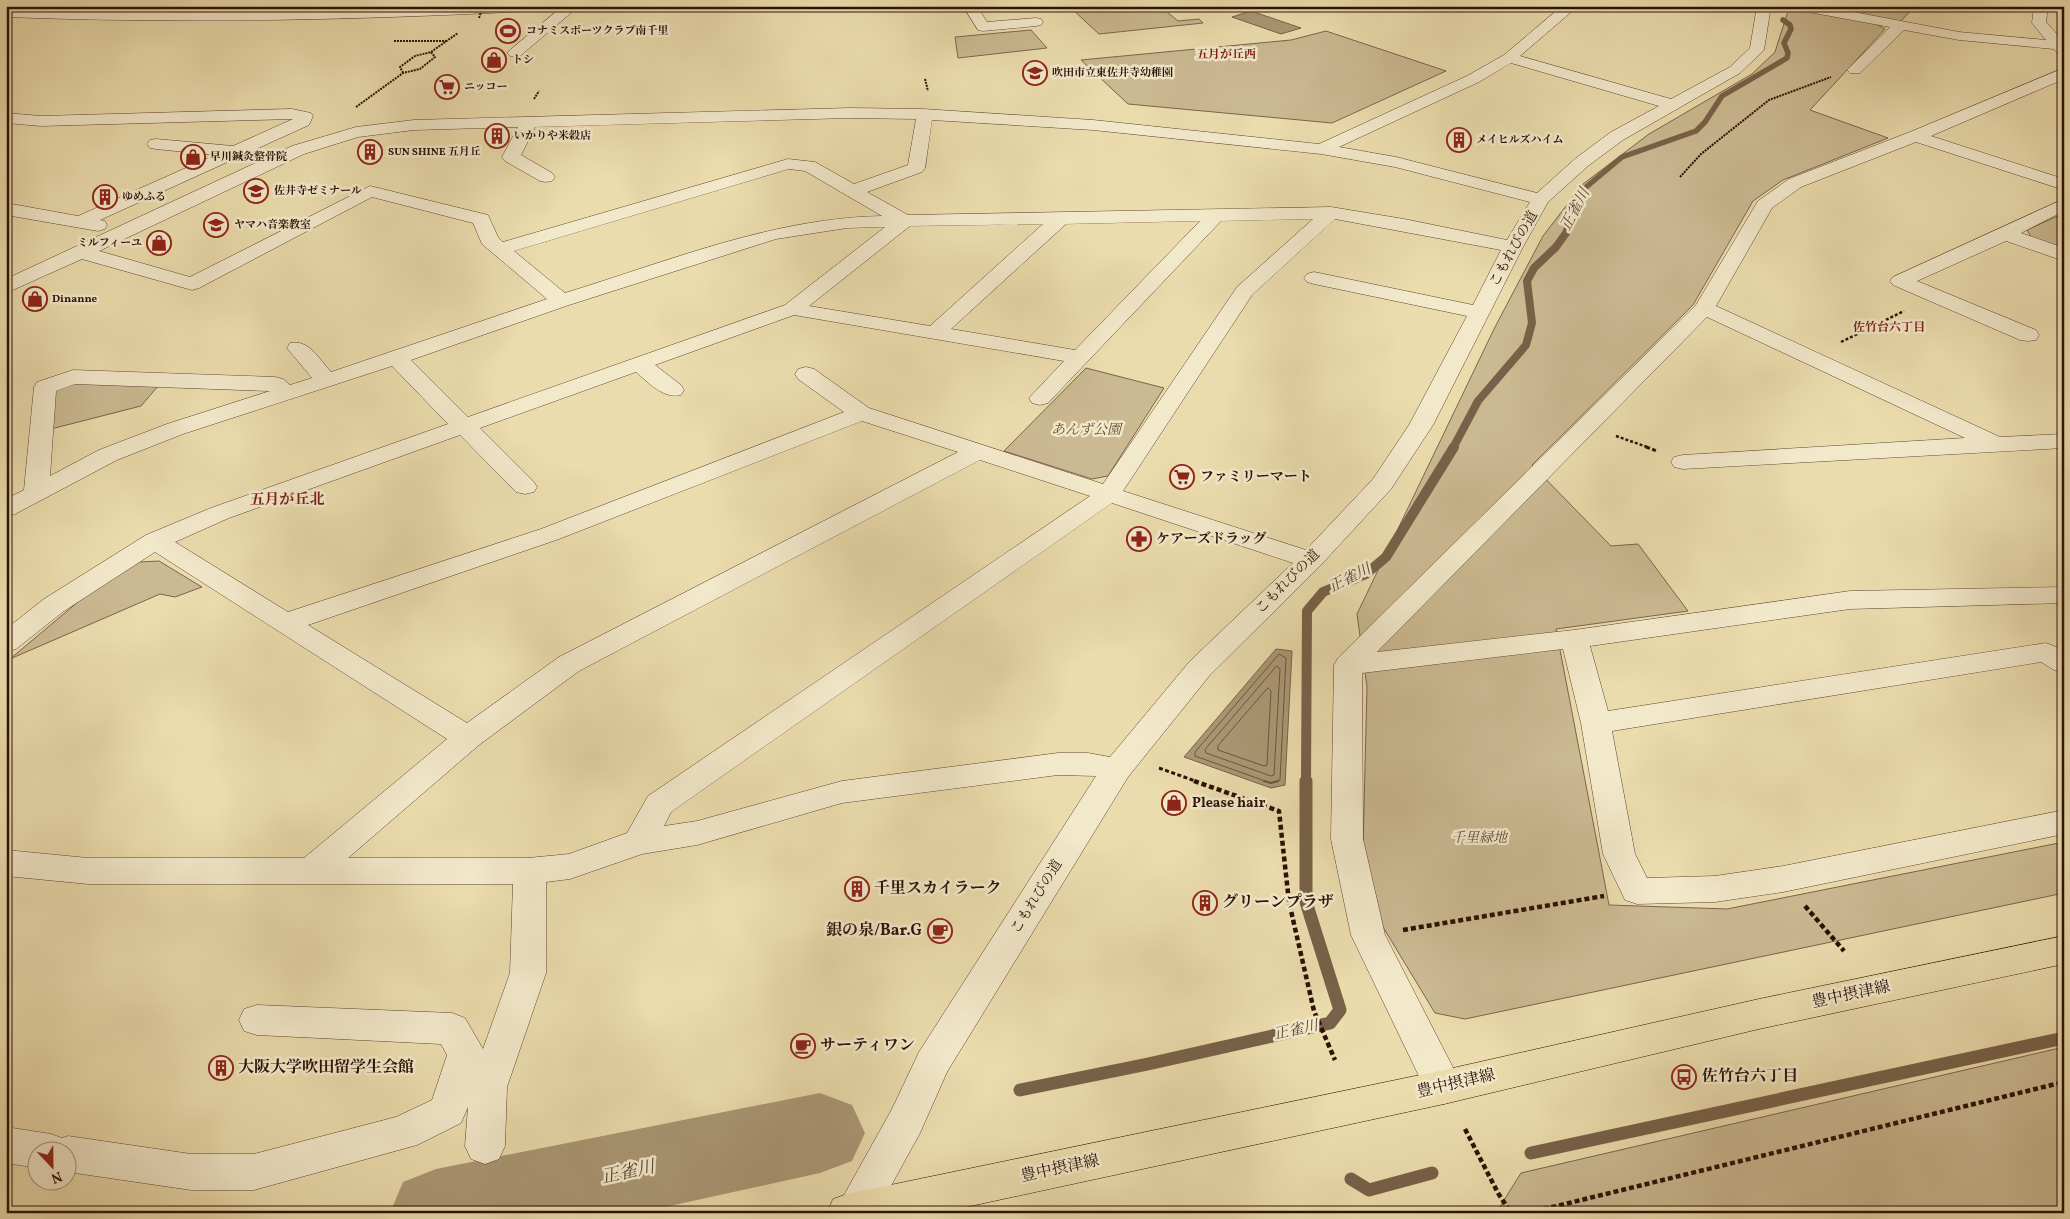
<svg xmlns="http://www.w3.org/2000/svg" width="2070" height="1219" viewBox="0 0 2070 1219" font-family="Vollkorn,'Noto Serif JP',serif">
  <rect width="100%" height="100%" fill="#ebdcad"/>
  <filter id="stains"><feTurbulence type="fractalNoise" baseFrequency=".004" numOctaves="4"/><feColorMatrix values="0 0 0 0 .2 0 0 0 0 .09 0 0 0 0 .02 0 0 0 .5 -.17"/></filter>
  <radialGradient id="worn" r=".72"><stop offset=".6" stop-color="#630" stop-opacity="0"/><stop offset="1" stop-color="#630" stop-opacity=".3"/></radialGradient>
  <path fill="#cbb991" stroke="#7c644c" d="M 1092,6 L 1097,11 L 1118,9 L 1116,6 L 1160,6 L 1178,21 L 1199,19 L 1203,23 L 1099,34 L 1072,9 Z
    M 1822,6 L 1915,6 L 1900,22 Z
    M 1801,10 L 1876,24 L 1885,29 L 1810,110 L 1888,138 L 1783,180 L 1753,201 L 1693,305 L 1532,465 L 1611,546 L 1638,544 L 1688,611 L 1556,629 L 1609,905 L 1727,909 L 2064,842 L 2064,893 L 1465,1019 L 1435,1013 L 1380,922 L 1363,850 L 1367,687 L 1357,614 L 1495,327 L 1543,236 L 1583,184 L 1649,134 L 1752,74 L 1775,52 L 1788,11 Z
    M 1031,30 L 1047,48 L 958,58 L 955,37 Z
    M 1326,31 L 1446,71 L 1332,123 L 1128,104 L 1081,60 L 1291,40 Z
    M 2064,213 L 2064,249 L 2031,237 L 2027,230 Z
    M 1086,368 L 1164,388 L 1108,476 L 1092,479 L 1004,451 Z
    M 71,383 L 158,386 L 141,406 L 47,430 L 51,390 Z
    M 159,561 L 202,587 L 175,597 L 160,594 L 10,659 L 85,596 L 139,562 Z
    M 2064,1047 L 2064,1213 L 1496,1213 L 1521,1173 Z"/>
  <path fill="#aa9774" stroke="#786148" d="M 1251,11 L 1301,28 L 1281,34 L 1232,17 Z
    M 1276,649 L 1292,651 L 1285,785 L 1271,788 L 1184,757 Z"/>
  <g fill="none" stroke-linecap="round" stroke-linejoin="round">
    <path stroke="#6b543d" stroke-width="1" d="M 1277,666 L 1280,669 L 1274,775 L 1271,776 L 1206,753 L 1205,750 Z
      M 1268,688 L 1271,691 L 1267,765 L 1264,766 L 1218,750 L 1218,746 Z
      M 1268,782 L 1195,756 L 1195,752 L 1279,654 L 1286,658 L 1280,780 L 1275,782"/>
    <path stroke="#6b543d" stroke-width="2" d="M 1264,781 L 1271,783 L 1278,781"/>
    <path stroke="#786148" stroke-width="5.5" d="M 1582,194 L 1585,188 L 1622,157 L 1696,131 L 1705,122 L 1722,96 L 1787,58 L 1788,53 L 1784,43 L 1791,29 L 1790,25 L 1783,20"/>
    <path stroke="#786148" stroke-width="8" d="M 1453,448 L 1478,401 L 1526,345 L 1532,323 L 1527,281 L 1534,268 L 1556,247 L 1566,233 L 1583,193"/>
    <path stroke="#786148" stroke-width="10" d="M 1306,782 L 1307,611 L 1323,592 L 1366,574 L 1386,557 L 1454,447"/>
    <path stroke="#786148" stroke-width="13" d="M 1020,1090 L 1148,1064 L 1330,1023 L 1340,1010 L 1306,902 L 1306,781
      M 1531,1153 L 2064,1038
      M 1351,1179 L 1369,1190 L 1432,1173"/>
    <path fill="#aa9774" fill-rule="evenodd" d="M 820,1093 L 852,1105 L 865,1133 L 852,1161 L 820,1173 L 638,1213 L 390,1213 L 403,1182 L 436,1169 Z"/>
    <defs>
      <path id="minor" d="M 465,6 L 555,6 L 548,10 C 367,20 187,24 6,17 L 6,9 C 159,14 312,13 465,6 Z
        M 563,6 L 579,6 L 520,56 L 510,56 L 507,53 L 510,50 Z
        M 963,6 L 977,6 L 987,22 L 1036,18 L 1041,19 L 1043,22 L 1041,25 L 1036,26 L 983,31 L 978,30 Z
        M 1562,6 L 1578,6 L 1520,56 L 1671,99 L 1730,67 L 1750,48 L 1757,6 L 1771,6 L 1764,50 L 1740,73 L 1623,140 L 1588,166 L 1548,202 L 1523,247 L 1433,425 L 1391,489 L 1320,566 L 1210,675 L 1128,777 L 947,1072 L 920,1133 L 876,1213 L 834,1213 L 892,1109 L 919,1052 L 1096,776 L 1058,775 L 842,803 L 697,845 L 642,854 L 570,879 L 546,882 L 546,973 L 507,1087 L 505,1146 L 499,1159 L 485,1164 L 471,1159 L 465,1146 L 468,1107 L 461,1123 L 417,1145 L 254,1190 L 191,1190 L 68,1172 L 68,1152 L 38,1152 L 38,1168 L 6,1163 L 6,1127 L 51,1134 L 62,1138 L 68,1136 L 191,1154 L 254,1154 L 396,1117 L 432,1100 L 447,1055 L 441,1044 L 257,1035 L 244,1031 L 239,1020 L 244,1009 L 257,1005 L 452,1013 L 465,1018 L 483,1049 L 510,973 L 513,884 L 88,884 L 6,876 L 6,850 L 88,858 L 304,858 L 447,739 L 155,552 L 64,611 L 16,649 L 6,652 L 6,629 L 44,599 L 146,535 L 211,508 L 448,424 L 392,366 L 183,434 L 117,460 L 15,514 L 6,517 L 6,499 L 24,490 L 34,387 L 37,382 L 73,370 L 275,377 L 283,379 L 290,385 L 312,378 L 287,348 L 290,343 C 309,339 319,359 331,372 L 547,299 L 482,244 L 473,223 L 372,197 L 199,288 L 192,290 L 82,259 L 6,293 L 6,279 L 292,146 L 356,127 L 414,120 L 850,108 L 923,109 L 1093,120 L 1319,144 L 1467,76 L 1504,55 ZM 1511,63 L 1659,106 L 1611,132 L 1576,158 L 1537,193 L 1396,157 L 1339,147 L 1479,82 ZM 850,118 L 916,119 L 908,165 L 854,184 L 815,162 L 788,159 L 503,242 L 498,237 L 488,215 L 370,186 L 190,277 L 99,251 L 304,154 L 358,137 L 414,130 L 518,127 L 502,157 L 505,161 L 540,181 L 546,182 L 552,181 L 555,177 L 552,173 L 521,155 L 535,127 ZM 932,120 L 1093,130 L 1321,154 L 1395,167 L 1530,202 L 1507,240 L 1404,219 L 1331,207 L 908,215 L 867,192 L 922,172 L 925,168 ZM 789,169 L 805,171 L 882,216 C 773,218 669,261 565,293 L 514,251 ZM 1313,219 L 1237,287 L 1103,484 L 869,408 L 814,369 L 806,367 L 798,369 L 795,374 L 798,379 L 844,412 L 541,529 L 288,612 L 175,542 L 229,518 L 460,435 L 516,492 L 525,494 L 534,492 L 537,487 L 534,482 L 480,428 L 636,372 C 649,383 663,399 681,395 L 684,390 L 681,385 L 655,365 L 794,315 L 1064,361 L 1029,398 L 1032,403 L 1040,405 L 1048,403 L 1221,221 ZM 1335,219 L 1501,250 L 1473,305 L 1314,272 L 1307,274 L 1304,278 L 1307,282 L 1314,284 L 1467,316 L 1409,425 L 1373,479 L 1306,550 L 1123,491 L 1252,295 ZM 1200,221 L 1075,350 L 951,329 L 1066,224 ZM 1043,224 L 930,326 L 809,306 L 910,226 ZM 885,227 L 785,305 L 468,417 L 411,360 L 569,305 L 776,239 L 847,228 ZM 75,384 L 269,391 L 270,391 L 167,424 L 99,450 L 50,476 L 56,391 ZM 862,421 L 958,452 L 559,657 L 467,723 L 308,625 L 559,539 ZM 980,460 L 1090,496 L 648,796 L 627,833 L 569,854 L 528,858 L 348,858 L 479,745 L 579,671 ZM 1112,503 L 1293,563 L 1190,661 L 1110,757 L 1088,753 L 1058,753 L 842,781 L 697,821 L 664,826 L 671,812 Z
        M 1791,6 L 1822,6 L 1959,32 L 2046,40 L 2032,23 L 2034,6 L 2048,6 L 2046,22 L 2064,42 L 2064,56 L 2059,55 L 2054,49 L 1959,40 L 1904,30 L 1860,73 L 1850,73 L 1847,70 L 1890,27 L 1798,10 Z
        M 2064,68 L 2064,79 L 1931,136 L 2064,179 L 2064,190 L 1916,142 L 1801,187 L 1772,208 L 1716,306 L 2000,437 L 2064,434 L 2064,448 L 1683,469 L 1674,467 L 1671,462 L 1674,457 L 1683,455 L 1965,438 L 1707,317 L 1377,652 L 1574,630 L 1850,591 L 2064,587 L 2064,603 L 1850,609 L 1590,646 L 1608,711 L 2046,643 L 2064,650 L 2064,672 L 2054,670 L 2041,662 L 1612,731 L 1635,854 L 1647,878 L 1715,876 L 1783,866 L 2064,810 L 2064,834 L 1783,892 L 1715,902 L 1637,904 L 1625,900 L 1603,854 L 1581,723 L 1563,649 L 1362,673 L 1363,839 L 1385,935 L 1463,1087 L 1458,1099 L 1444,1104 L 1430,1099 L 1351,935 L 1331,839 L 1334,665 L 1338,658 L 1696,305 L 1758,201 L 1789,179 L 1910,132 Z
        M 292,109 L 311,113 L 313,116 L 309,125 L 100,220 L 105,221 L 107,225 L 105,229 L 98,231 L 6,215 L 6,203 L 78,216 L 215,155 L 156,149 L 150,148 L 147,144 L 150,140 L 156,139 L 233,146 L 293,119 L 41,126 L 6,123 L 6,113 L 41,116 Z
        M 2064,199 L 2064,211 L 2021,233 L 2064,248 L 2064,261 L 2006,241 L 1917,281 L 2036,330 L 2039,335 L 2036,340 L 2028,341 L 2020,340 L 1893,285 L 1890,281 L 1893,277 Z"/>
      <path id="major" d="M 2064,936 L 2064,964 L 1759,1029 L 1444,1104 L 938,1213 L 827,1213 L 833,1199 L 847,1194 L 1444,1070 L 1759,999 Z"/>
    </defs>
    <use href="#minor" stroke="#5c4330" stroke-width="1"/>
    <use href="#major" stroke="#2c1006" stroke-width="1"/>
    <path stroke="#2c1006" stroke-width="2" stroke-dasharray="2 1" stroke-linecap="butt" d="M 394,41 L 446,41
      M 403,73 L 400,67 L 415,56 L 431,52 L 458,33
      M 925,79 L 928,91
      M 534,99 L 539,91
      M 356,107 L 403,73 L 420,69 L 435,57 L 431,52
      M 1680,177 L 1701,154 L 1769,100 L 1831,77"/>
    <path stroke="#2c1006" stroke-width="2.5" stroke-dasharray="3 2" stroke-linecap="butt" d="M 1841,342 L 1904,311
      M 1616,436 L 1650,448"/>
    <path stroke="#2c1006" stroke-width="3" stroke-dasharray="4 2.5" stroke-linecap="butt" d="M 1646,447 L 1657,451
      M 1159,768 L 1198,782"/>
    <path stroke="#2c1006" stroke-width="4.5" stroke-dasharray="5 3" stroke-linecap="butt" d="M 1194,781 L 1279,811 L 1289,902 L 1314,1011 L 1335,1060
      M 1805,906 L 1844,951
      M 1403,930 L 1604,896
      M 1465,1129 L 1498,1193 L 1511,1213
      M 166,1213 L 170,1206
      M 1528,1213 L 2064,1082"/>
    <use href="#minor" fill="#f2e8ca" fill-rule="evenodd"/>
    <use href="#major" fill="#ebdcad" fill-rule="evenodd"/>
    <path stroke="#2c1006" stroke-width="2" stroke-dasharray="2 1" stroke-linecap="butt" d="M 479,18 L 483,6"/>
  </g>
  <defs>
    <symbol id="stadium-ring" viewBox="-11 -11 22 22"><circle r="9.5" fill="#f2e8ca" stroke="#8f2418" stroke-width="1.5"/><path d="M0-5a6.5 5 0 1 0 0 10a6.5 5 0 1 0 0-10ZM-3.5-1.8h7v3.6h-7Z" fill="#8f2418"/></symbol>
    <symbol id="shop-ring" viewBox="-11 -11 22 22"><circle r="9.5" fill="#f2e8ca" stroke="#8f2418" stroke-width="1.5"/><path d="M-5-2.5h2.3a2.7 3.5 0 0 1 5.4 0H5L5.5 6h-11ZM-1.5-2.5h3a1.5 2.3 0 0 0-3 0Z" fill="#8f2418"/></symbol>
    <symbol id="school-ring" viewBox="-11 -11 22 22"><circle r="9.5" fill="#f2e8ca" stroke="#8f2418" stroke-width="1.5"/><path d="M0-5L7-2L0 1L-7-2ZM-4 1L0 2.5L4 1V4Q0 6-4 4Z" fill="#8f2418"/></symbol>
    <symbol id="supermarket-ring" viewBox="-11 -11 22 22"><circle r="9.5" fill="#f2e8ca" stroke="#8f2418" stroke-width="1.5"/><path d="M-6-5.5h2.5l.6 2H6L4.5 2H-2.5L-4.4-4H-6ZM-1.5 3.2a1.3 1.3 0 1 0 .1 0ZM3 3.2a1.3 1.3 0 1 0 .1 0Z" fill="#8f2418"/></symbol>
    <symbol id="building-ring" viewBox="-11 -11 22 22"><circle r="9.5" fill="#f2e8ca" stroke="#8f2418" stroke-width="1.5"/><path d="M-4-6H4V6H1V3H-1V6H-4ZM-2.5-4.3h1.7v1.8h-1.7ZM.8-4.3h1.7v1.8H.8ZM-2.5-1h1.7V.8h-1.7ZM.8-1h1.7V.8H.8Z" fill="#8f2418"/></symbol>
    <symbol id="pharmacy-ring" viewBox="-11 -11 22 22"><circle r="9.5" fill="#f2e8ca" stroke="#8f2418" stroke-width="1.5"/><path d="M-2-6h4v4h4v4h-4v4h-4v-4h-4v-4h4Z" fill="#8f2418"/></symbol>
    <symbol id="cafe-ring" viewBox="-11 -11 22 22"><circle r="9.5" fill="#f2e8ca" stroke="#8f2418" stroke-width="1.5"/><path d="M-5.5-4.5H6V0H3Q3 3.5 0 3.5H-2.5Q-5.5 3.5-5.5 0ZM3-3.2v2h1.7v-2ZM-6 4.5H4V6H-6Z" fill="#8f2418"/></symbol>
    <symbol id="bus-ring" viewBox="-11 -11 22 22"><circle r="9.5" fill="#f2e8ca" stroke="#8f2418" stroke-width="1.5"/><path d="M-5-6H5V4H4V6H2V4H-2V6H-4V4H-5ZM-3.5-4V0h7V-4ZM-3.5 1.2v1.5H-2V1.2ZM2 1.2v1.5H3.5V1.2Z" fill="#8f2418"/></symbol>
  </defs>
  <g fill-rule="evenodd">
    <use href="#stadium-ring" x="494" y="17" width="28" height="28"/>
    <use href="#shop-ring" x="480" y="46" width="28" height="28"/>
    <use href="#school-ring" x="1021" y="59" width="28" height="28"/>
    <use href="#supermarket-ring" x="433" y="73" width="28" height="28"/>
    <use href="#building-ring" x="483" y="122" width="28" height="28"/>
    <use href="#building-ring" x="1445" y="126" width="28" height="28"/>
    <use href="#building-ring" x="356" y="138" width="28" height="28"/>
    <use href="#shop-ring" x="179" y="143" width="28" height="28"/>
    <use href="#school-ring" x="242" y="177" width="28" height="28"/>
    <use href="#building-ring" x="91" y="183" width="28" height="28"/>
    <use href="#school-ring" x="202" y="211" width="28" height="28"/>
    <use href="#shop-ring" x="145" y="229" width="28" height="28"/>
    <use href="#shop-ring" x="21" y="285" width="28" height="28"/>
    <use href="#supermarket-ring" x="1168" y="463" width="28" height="28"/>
    <use href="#pharmacy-ring" x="1125" y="525" width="28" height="28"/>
    <use href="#shop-ring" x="1160" y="789" width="28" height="28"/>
    <use href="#building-ring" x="843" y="875" width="28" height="28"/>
    <use href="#building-ring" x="1191" y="889" width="28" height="28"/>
    <use href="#cafe-ring" x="926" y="917" width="28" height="28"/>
    <use href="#cafe-ring" x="789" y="1032" width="28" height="28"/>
    <use href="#building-ring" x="207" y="1054" width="28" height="28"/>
    <use href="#bus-ring" x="1670" y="1063" width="28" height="28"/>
  </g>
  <g text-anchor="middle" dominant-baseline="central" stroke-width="5" stroke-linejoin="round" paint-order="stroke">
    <g font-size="11" font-weight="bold" fill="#2c1006" stroke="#f2e8ca" text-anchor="start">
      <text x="526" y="31">コナミスポーツクラブ南千里</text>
      <text x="512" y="60">トシ</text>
      <text x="1052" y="73">吹田市立東佐井寺幼稚園</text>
      <text x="464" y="87">ニッコー</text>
      <text x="514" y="136">いかりや米穀店</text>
      <text x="1476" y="140">メイヒルズハイム</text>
      <text x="388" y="152">SUN SHINE 五月丘</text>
      <text x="210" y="157">早川鍼灸整骨院</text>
      <text x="274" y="191">佐井寺ゼミナール</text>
      <text x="122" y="197">ゆめふる</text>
      <text x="234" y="225">ヤマハ音楽教室</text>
      <text x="142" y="243" text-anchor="end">ミルフィーユ</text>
      <text x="52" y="299">Dinanne</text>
    </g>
    <g font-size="12" font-weight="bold" fill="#7a1f14" stroke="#f2e8ca">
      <text x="1226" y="55">五月が丘西</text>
      <text x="1889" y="328">佐竹台六丁目</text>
    </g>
    <g font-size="14" fill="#2c1006" stroke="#f2e8ca">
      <text transform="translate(1514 249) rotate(-61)">こもれびの道</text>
      <text transform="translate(1288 582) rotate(-45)">こもれびの道</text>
      <text transform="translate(1037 897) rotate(-58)">こもれびの道</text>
    </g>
    <g font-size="14" font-style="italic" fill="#644b37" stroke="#f2e8ca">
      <text x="1086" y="430">あんず公園</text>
      <text x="1479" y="838">千里緑地</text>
    </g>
    <g font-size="14" font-weight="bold" fill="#2c1006" stroke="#f2e8ca" text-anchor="start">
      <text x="1200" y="477">ファミリーマート</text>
      <text x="1156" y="539">ケアーズドラッグ</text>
      <text x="1192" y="803">Please hair</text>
    </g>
    <g font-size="15" font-style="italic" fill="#5e4632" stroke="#f2e8ca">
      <text transform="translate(1576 210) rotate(-62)">正雀川</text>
      <text transform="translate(1350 579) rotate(-27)">正雀川</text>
      <text transform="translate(1296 1031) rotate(-12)">正雀川</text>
    </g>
    <g font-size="15" font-weight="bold" fill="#7a1f14" stroke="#f2e8ca">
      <text x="287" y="500">五月が丘北</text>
    </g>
    <g font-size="16" font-weight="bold" fill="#2c1006" stroke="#f2e8ca" text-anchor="start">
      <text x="874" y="889">千里スカイラーク</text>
      <text x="1222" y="903">グリーンプラザ</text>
      <text x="922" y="931" text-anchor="end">銀の泉/Bar.G</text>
      <text x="820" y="1046">サーティワン</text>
      <text x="238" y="1068">大阪大学吹田留学生会館</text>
      <text x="1702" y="1077">佐竹台六丁目</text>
    </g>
    <g font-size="16" fill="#2c1006" stroke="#f2e8ca">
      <text transform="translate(1851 995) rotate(-12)">豊中摂津線</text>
      <text transform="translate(1456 1084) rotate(-13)">豊中摂津線</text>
      <text transform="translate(1060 1169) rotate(-12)">豊中摂津線</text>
    </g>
    <g font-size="18" font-style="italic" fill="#5e4632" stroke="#f2e8ca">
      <text transform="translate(628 1173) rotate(-12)">正雀川</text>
    </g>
  </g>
  <rect width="2070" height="1219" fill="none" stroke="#ebdcad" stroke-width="25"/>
  <rect x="8" y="8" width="2055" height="1204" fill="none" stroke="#2c1006" stroke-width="2.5"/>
  <rect x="12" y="12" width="2045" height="1194" fill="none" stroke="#2c1006"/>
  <g transform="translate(52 1166) rotate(158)"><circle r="24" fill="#f2e8ca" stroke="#a3927c"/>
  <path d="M0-4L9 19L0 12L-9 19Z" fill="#8f2418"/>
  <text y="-8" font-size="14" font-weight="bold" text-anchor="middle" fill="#2c1006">N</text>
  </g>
  <rect width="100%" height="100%" filter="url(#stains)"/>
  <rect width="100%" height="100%" fill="url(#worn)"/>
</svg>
